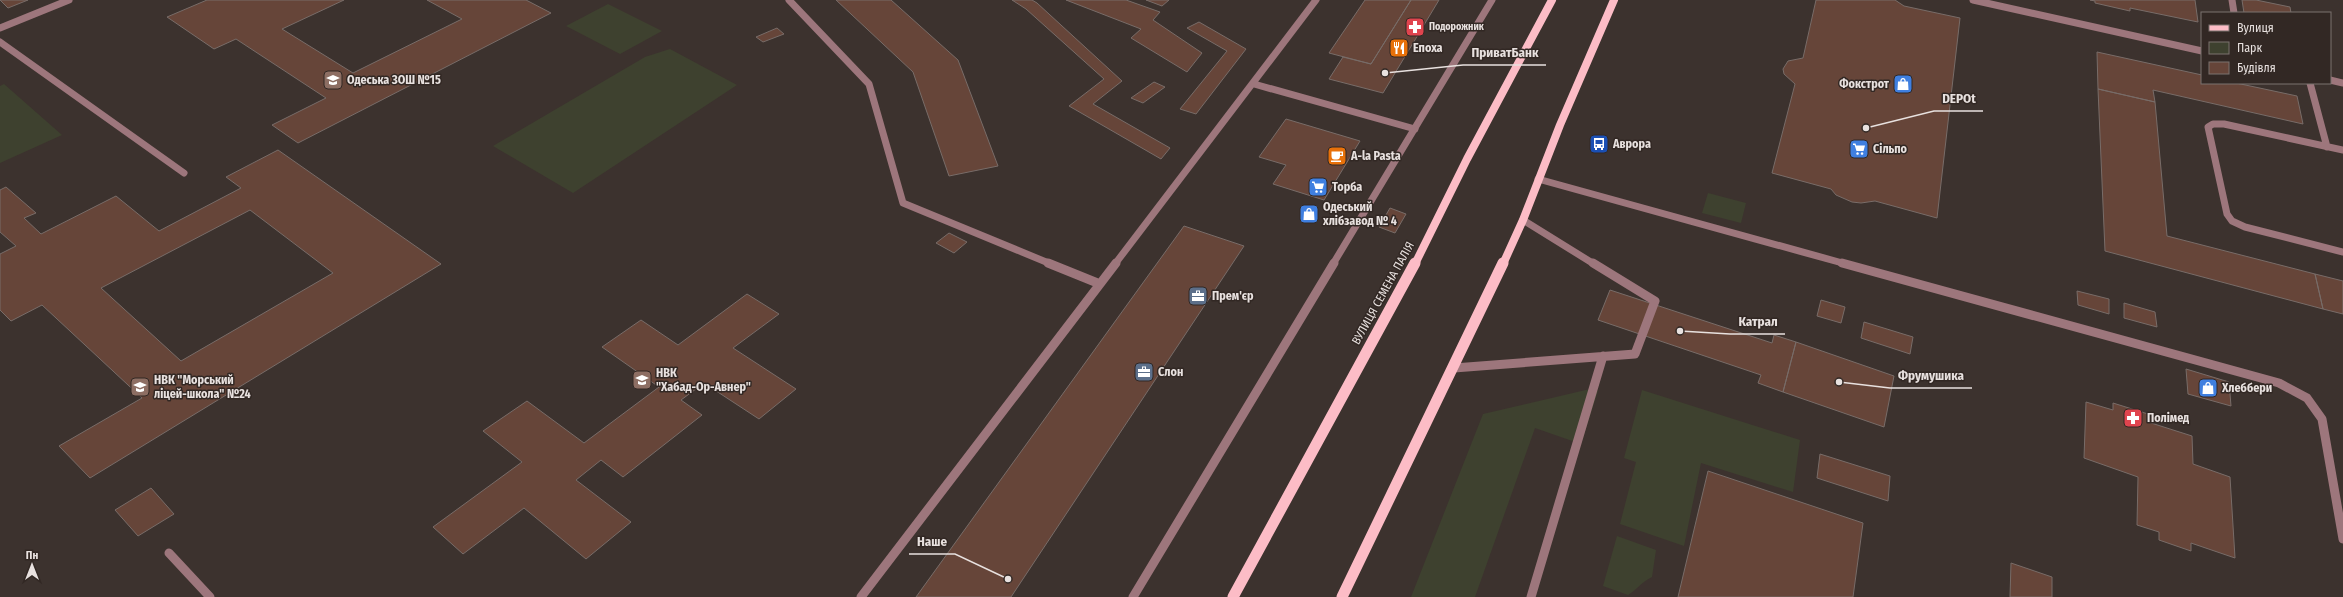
<svg xmlns="http://www.w3.org/2000/svg" width="2343" height="597" viewBox="0 0 2343 597" font-family="'Fira Sans Condensed',sans-serif">
  <rect width="100%" height="100%" fill="#3c322e"/>
  <path fill="#3e412f" d="M 608,4 L 662,31 L 620,54 L 566,26 Z
    M 670,49 L 737,85 L 573,193 L 493,146 L 645,57 Z
    M 4,84 L 62,135 L 0,163 L 0,86 Z
    M 1708,193 L 1746,203 L 1741,223 L 1702,213 Z
    M 1590,389 L 1598,391 L 1581,444 L 1535,428 L 1475,597 L 1411,597 L 1483,414 Z
    M 1642,390 L 1800,440 L 1793,492 L 1701,463 L 1684,546 L 1620,524 L 1636,462 L 1624,458 Z
    M 1617,536 L 1656,550 L 1652,577 C 1640,583 1638,589 1628,595 L 1603,586 Z"/>
  <path fill="#664539" stroke="#786c68" fill-rule="evenodd" d="M 0,0 L 28,0 L 8,8 Z
    M 207,0 L 344,0 L 282,29 L 353,73 L 462,19 L 427,0 L 526,0 L 551,13 L 298,143 L 272,125 L 326,98 L 236,39 L 214,49 L 167,17 Z
    M 836,0 L 891,0 L 958,60 L 998,166 L 949,176 L 913,72 Z
    M 1012,0 L 1032,0 L 1037,3 L 1122,81 L 1093,104 L 1170,148 L 1161,159 L 1069,106 L 1104,79 L 1026,9 Z
    M 1066,0 L 1126,0 L 1160,12 L 1153,20 L 1202,53 L 1187,72 L 1131,38 L 1141,29 Z
    M 1146,0 L 1169,0 L 1162,6 Z
    M 1365,0 L 1411,0 L 1371,64 L 1329,53 Z
    M 1411,0 L 1439,0 L 1383,93 L 1329,79 L 1343,57 L 1371,64 Z
    M 1816,0 L 1895,0 L 1904,6 L 1960,18 L 1937,218 L 1875,201 L 1861,203 L 1852,202 L 1836,195 L 1831,189 L 1772,173 L 1795,84 L 1784,74 L 1783,69 L 1788,61 L 1803,58 Z
    M 2090,0 L 2195,0 L 2198,22 L 2130,8 L 2130,11 L 2095,3 L 2095,1 Z
    M 2242,0 L 2256,0 L 2290,7 L 2291,13 L 2244,13 Z
    M 1199,22 L 1246,49 L 1196,114 L 1180,109 L 1227,51 L 1187,28 Z
    M 777,28 L 784,34 L 763,42 L 756,37 Z
    M 2097,52 L 2202,75 L 2202,83 L 2236,83 L 2297,96 L 2303,124 L 2153,90 L 2155,102 L 2098,89 Z
    M 1154,82 L 1165,87 L 1143,103 L 1131,98 Z
    M 2098,89 L 2155,102 L 2167,236 L 2315,274 L 2323,309 L 2105,251 Z
    M 1286,119 L 1360,141 L 1324,200 L 1273,184 L 1286,165 L 1259,157 Z
    M 278,150 L 441,264 L 90,478 L 59,446 L 142,398 L 42,305 L 11,321 L 0,310 L 0,254 L 16,246 L 0,232 L 0,190 L 6,187 L 36,213 L 24,218 L 41,234 L 116,196 L 159,231 L 241,188 L 226,177 ZM 250,210 L 333,273 L 181,361 L 101,288 Z
    M 1390,208 L 1406,214 L 1395,233 L 1379,227 Z
    M 1307,209 L 1316,212 L 1312,220 L 1302,217 Z
    M 1184,226 L 1244,246 L 1011,597 L 916,597 Z
    M 949,233 L 967,242 L 954,253 L 936,243 Z
    M 2315,274 L 2343,281 L 2343,314 L 2323,309 Z
    M 1610,290 L 1772,343 L 1774,335 L 1796,342 L 1783,392 L 1758,383 L 1761,375 L 1598,320 Z
    M 2077,291 L 2109,299 L 2109,314 L 2078,305 Z
    M 747,294 L 779,314 L 733,348 L 796,389 L 759,419 L 704,383 L 681,400 L 702,415 L 623,477 L 601,460 L 576,480 L 631,522 L 586,559 L 524,508 L 463,554 L 433,527 L 522,462 L 483,431 L 527,401 L 584,443 L 659,387 L 602,347 L 641,320 L 678,345 Z
    M 1821,300 L 1845,307 L 1841,323 L 1817,316 Z
    M 2124,303 L 2155,312 L 2157,327 L 2124,318 Z
    M 1864,322 L 1913,337 L 1910,354 L 1861,338 Z
    M 1796,342 L 1894,376 L 1884,427 L 1783,392 Z
    M 2186,369 L 2229,382 L 2231,406 L 2188,394 Z
    M 2086,402 L 2113,410 L 2113,403 L 2148,414 L 2148,422 L 2192,436 L 2193,464 L 2230,477 L 2235,558 L 2191,543 L 2191,551 L 2159,540 L 2159,532 L 2137,525 L 2138,477 L 2084,458 Z
    M 1820,454 L 1890,476 L 1888,501 L 1817,478 Z
    M 1708,471 L 1863,523 L 1853,597 L 1678,597 Z
    M 151,488 L 174,514 L 138,536 L 115,510 Z
    M 2011,563 L 2052,577 L 2052,597 L 2010,597 Z"/>
  <g fill="none" stroke-linecap="round" stroke-linejoin="round">
    <path stroke="#9d767c" stroke-width="7" d="M 789,0 L 869,84 L 903,203 L 1051,264
      M 1973,0 L 2202,51
      M 2232,0 L 2234,13
      M 0,28 L 69,0
      M 0,42 L 184,173
      M 2330,80 L 2343,83
      M 2310,83 L 2327,147
      M 1254,84 L 1415,129
      M 2343,150 L 2224,124 L 2213,124 L 2208,127 L 2227,214 L 2232,221 L 2245,227 L 2343,252
      M 1538,179 L 1846,264
      M 1523,220 L 1594,264
      M 1115,264 L 1316,0"/>
    <path stroke="#9d767c" stroke-width="9" d="M 1048,263 L 1100,284
      M 1842,263 L 2279,383 L 2307,398 L 2322,419 L 2343,539
      M 1454,368 L 1635,354 L 1655,301 L 1593,263
      M 169,553 L 210,597
      M 861,597 L 1116,263
      M 1531,597 L 1603,356"/>
    <path stroke="#9d767c" stroke-width="7" d="M 1333,264 L 1492,0"/>
    <path stroke="#9d767c" stroke-width="9" d="M 1133,597 L 1334,263"/>
    <path stroke="#fcbcc6" stroke-width="8" d="M 1415,264 L 1467,159 L 1552,0
      M 1503,264 L 1523,220 L 1560,125 L 1614,0"/>
    <path stroke="#fcbcc6" stroke-width="11" d="M 1233,597 L 1415,263
      M 1342,597 L 1503,263"/>
  </g>
  <defs>
    <symbol id="pharmacy-square" viewBox="-11 -11 22 22"><rect x="-9" y="-9" width="18" height="18" rx="4" fill="#e0444e" stroke="#322824"/><path d="M-2-6h4v4h4v4h-4v4h-4v-4h-4v-4h4Z" fill="#fff"/></symbol>
    <symbol id="restaurant-square" viewBox="-11 -11 22 22"><rect x="-9" y="-9" width="18" height="18" rx="4" fill="#e8710a" stroke="#322824"/><path d="M-5-6h1v4h1v-4h1v4h1v-4h1v5L-1.5 .5V6h-2V.5L-5-1ZM5-6V6H3V1.5H1.5Q1.5-4 5-6Z" fill="#fff"/></symbol>
    <symbol id="school-square" viewBox="-11 -11 22 22"><rect x="-9" y="-9" width="18" height="18" rx="4" fill="#8d6e63" stroke="#322824"/><path d="M0-5L7-2L0 1L-7-2ZM-4 1L0 2.5L4 1V4Q0 6-4 4Z" fill="#fff"/></symbol>
    <symbol id="shop-square" viewBox="-11 -11 22 22"><rect x="-9" y="-9" width="18" height="18" rx="4" fill="#3f7fe0" stroke="#322824"/><path d="M-5-2.5h2.3a2.7 3.5 0 0 1 5.4 0H5L5.5 6h-11ZM-1.5-2.5h3a1.5 2.3 0 0 0-3 0Z" fill="#fff"/></symbol>
    <symbol id="bus-square" viewBox="-11 -11 22 22"><rect x="-9" y="-9" width="18" height="18" rx="4" fill="#1a4fb4" stroke="#322824"/><path d="M-5-6H5V4H4V6H2V4H-2V6H-4V4H-5ZM-3.5-4V0h7V-4ZM-3.5 1.2v1.5H-2V1.2ZM2 1.2v1.5H3.5V1.2Z" fill="#fff"/></symbol>
    <symbol id="supermarket-square" viewBox="-11 -11 22 22"><rect x="-9" y="-9" width="18" height="18" rx="4" fill="#3f7fe0" stroke="#322824"/><path d="M-6-5.5h2.5l.6 2H6L4.5 2H-2.5L-4.4-4H-6ZM-1.5 3.2a1.3 1.3 0 1 0 .1 0ZM3 3.2a1.3 1.3 0 1 0 .1 0Z" fill="#fff"/></symbol>
    <symbol id="cafe-square" viewBox="-11 -11 22 22"><rect x="-9" y="-9" width="18" height="18" rx="4" fill="#e8710a" stroke="#322824"/><path d="M-5.5-4.5H6V0H3Q3 3.5 0 3.5H-2.5Q-5.5 3.5-5.5 0ZM3-3.2v2h1.7v-2ZM-6 4.5H4V6H-6Z" fill="#fff"/></symbol>
    <symbol id="office-square" viewBox="-11 -11 22 22"><rect x="-9" y="-9" width="18" height="18" rx="4" fill="#5c6f8a" stroke="#322824"/><path d="M-6-3h4V-5.5h4V-3h4V5H-6ZM-1-4.5V-3h2v-1.5ZM-6 0V1H6V0Z" fill="#fff"/></symbol>
  </defs>
  <g fill-rule="evenodd">
    <use href="#pharmacy-square" x="1404" y="16" width="22" height="22"/>
    <use href="#restaurant-square" x="1388" y="37" width="22" height="22"/>
    <use href="#school-square" x="322" y="69" width="22" height="22"/>
    <use href="#shop-square" x="1892" y="73" width="22" height="22"/>
    <use href="#bus-square" x="1588" y="133" width="22" height="22"/>
    <use href="#supermarket-square" x="1848" y="138" width="22" height="22"/>
    <use href="#cafe-square" x="1326" y="145" width="22" height="22"/>
    <use href="#supermarket-square" x="1307" y="176" width="22" height="22"/>
    <use href="#shop-square" x="1298" y="203" width="22" height="22"/>
    <use href="#office-square" x="1187" y="285" width="22" height="22"/>
    <use href="#office-square" x="1133" y="361" width="22" height="22"/>
    <use href="#school-square" x="631" y="369" width="22" height="22"/>
    <use href="#school-square" x="129" y="376" width="22" height="22"/>
    <use href="#shop-square" x="2197" y="377" width="22" height="22"/>
    <use href="#pharmacy-square" x="2122" y="407" width="22" height="22"/>
  </g>
  <g text-anchor="middle" dominant-baseline="central" stroke-width="3" stroke-linejoin="round" paint-order="stroke">
    <g font-size="10" font-weight="bold" fill="#e8e1df" stroke="#322824" text-anchor="start">
      <text x="1429" y="27">Подорожник</text>
    </g>
    <g font-size="12" font-weight="bold" fill="#e8e1df" stroke="#322824" text-anchor="start">
      <text x="1413" y="48">Епоха</text>
      <text x="347" y="80">Одеська ЗОШ №15</text>
      <text x="1889" y="84" text-anchor="end">Фокстрот</text>
      <text x="1613" y="144">Аврора</text>
      <text x="1873" y="149">Сільпо</text>
      <text x="1351" y="156">A-la Pasta</text>
      <text x="1332" y="187">Торба</text>
      <text x="1323" y="207">Одеський<tspan x="1323" dy="14">хлібзавод № 4</tspan></text>
      <text x="1212" y="296">Прем'єр</text>
      <text x="1158" y="372">Слон</text>
      <text x="656" y="373">НВК<tspan x="656" dy="14">"Хабад-Ор-Авнер"</tspan></text>
      <text x="154" y="380">НВК "Морський<tspan x="154" dy="14">ліцей-школа" №24</tspan></text>
      <text x="2222" y="388">Хлеббери</text>
      <text x="2147" y="418">Полімед</text>
    </g>
    <g font-size="12" fill="#e8e1df" stroke="#322824">
      <text transform="translate(1383 293) rotate(-61)">ВУЛИЦЯ СЕМЕНА ПАЛІЯ</text>
    </g>
  </g>
  <path fill="none" stroke="#e8e1df" stroke-width="1.5" d="M1385 73L1463 65H1546M1866 128L1934 111H1983M1680 331L1730 334H1785M1839 382L1890 388H1972M1008 579L955 554H909"/>
  <g fill="#e8e1df" stroke="#322824" stroke-width="1.5">
    <circle cx="1385" cy="73" r="4"/>
    <circle cx="1866" cy="128" r="4"/>
    <circle cx="1680" cy="331" r="4"/>
    <circle cx="1839" cy="382" r="4"/>
    <circle cx="1008" cy="579" r="4"/>
  </g>
  <g font-size="13" text-anchor="middle" font-weight="bold" fill="#e8e1df" stroke="#322824" stroke-width="3" stroke-linejoin="round" paint-order="stroke">
    <text x="1505" y="57">ПриватБанк</text>
    <text x="1959" y="103">DEPOt</text>
    <text x="1758" y="326">Катрал</text>
    <text x="1931" y="380">Фрумушика</text>
    <text x="932" y="546">Наше</text>
  </g>
  <rect x="2201" y="12" width="130" height="72" fill="#322824" stroke="#7b726f"/>
  <rect x="2209" y="25" width="20" height="6" fill="#fcbcc6" stroke="#7b726f"/>
  <text x="2237" y="32" font-size="12" fill="#e8e1df">Вулиця</text>
  <rect x="2209" y="42" width="20" height="12" fill="#3e412f" stroke="#7b726f"/>
  <text x="2237" y="52" font-size="12" fill="#e8e1df">Парк</text>
  <rect x="2209" y="62" width="20" height="12" fill="#664539" stroke="#7b726f"/>
  <text x="2237" y="72" font-size="12" fill="#e8e1df">Будівля</text>
  <g transform="translate(32 565)" stroke="#322824" stroke-width="3" paint-order="stroke">
  <path d="M0-3L7 15L0 10L-7 15Z" fill="#e8e1df"/>
  <text y="-6" font-size="11" font-weight="bold" text-anchor="middle" fill="#e8e1df">Пн</text>
  </g>
</svg>
